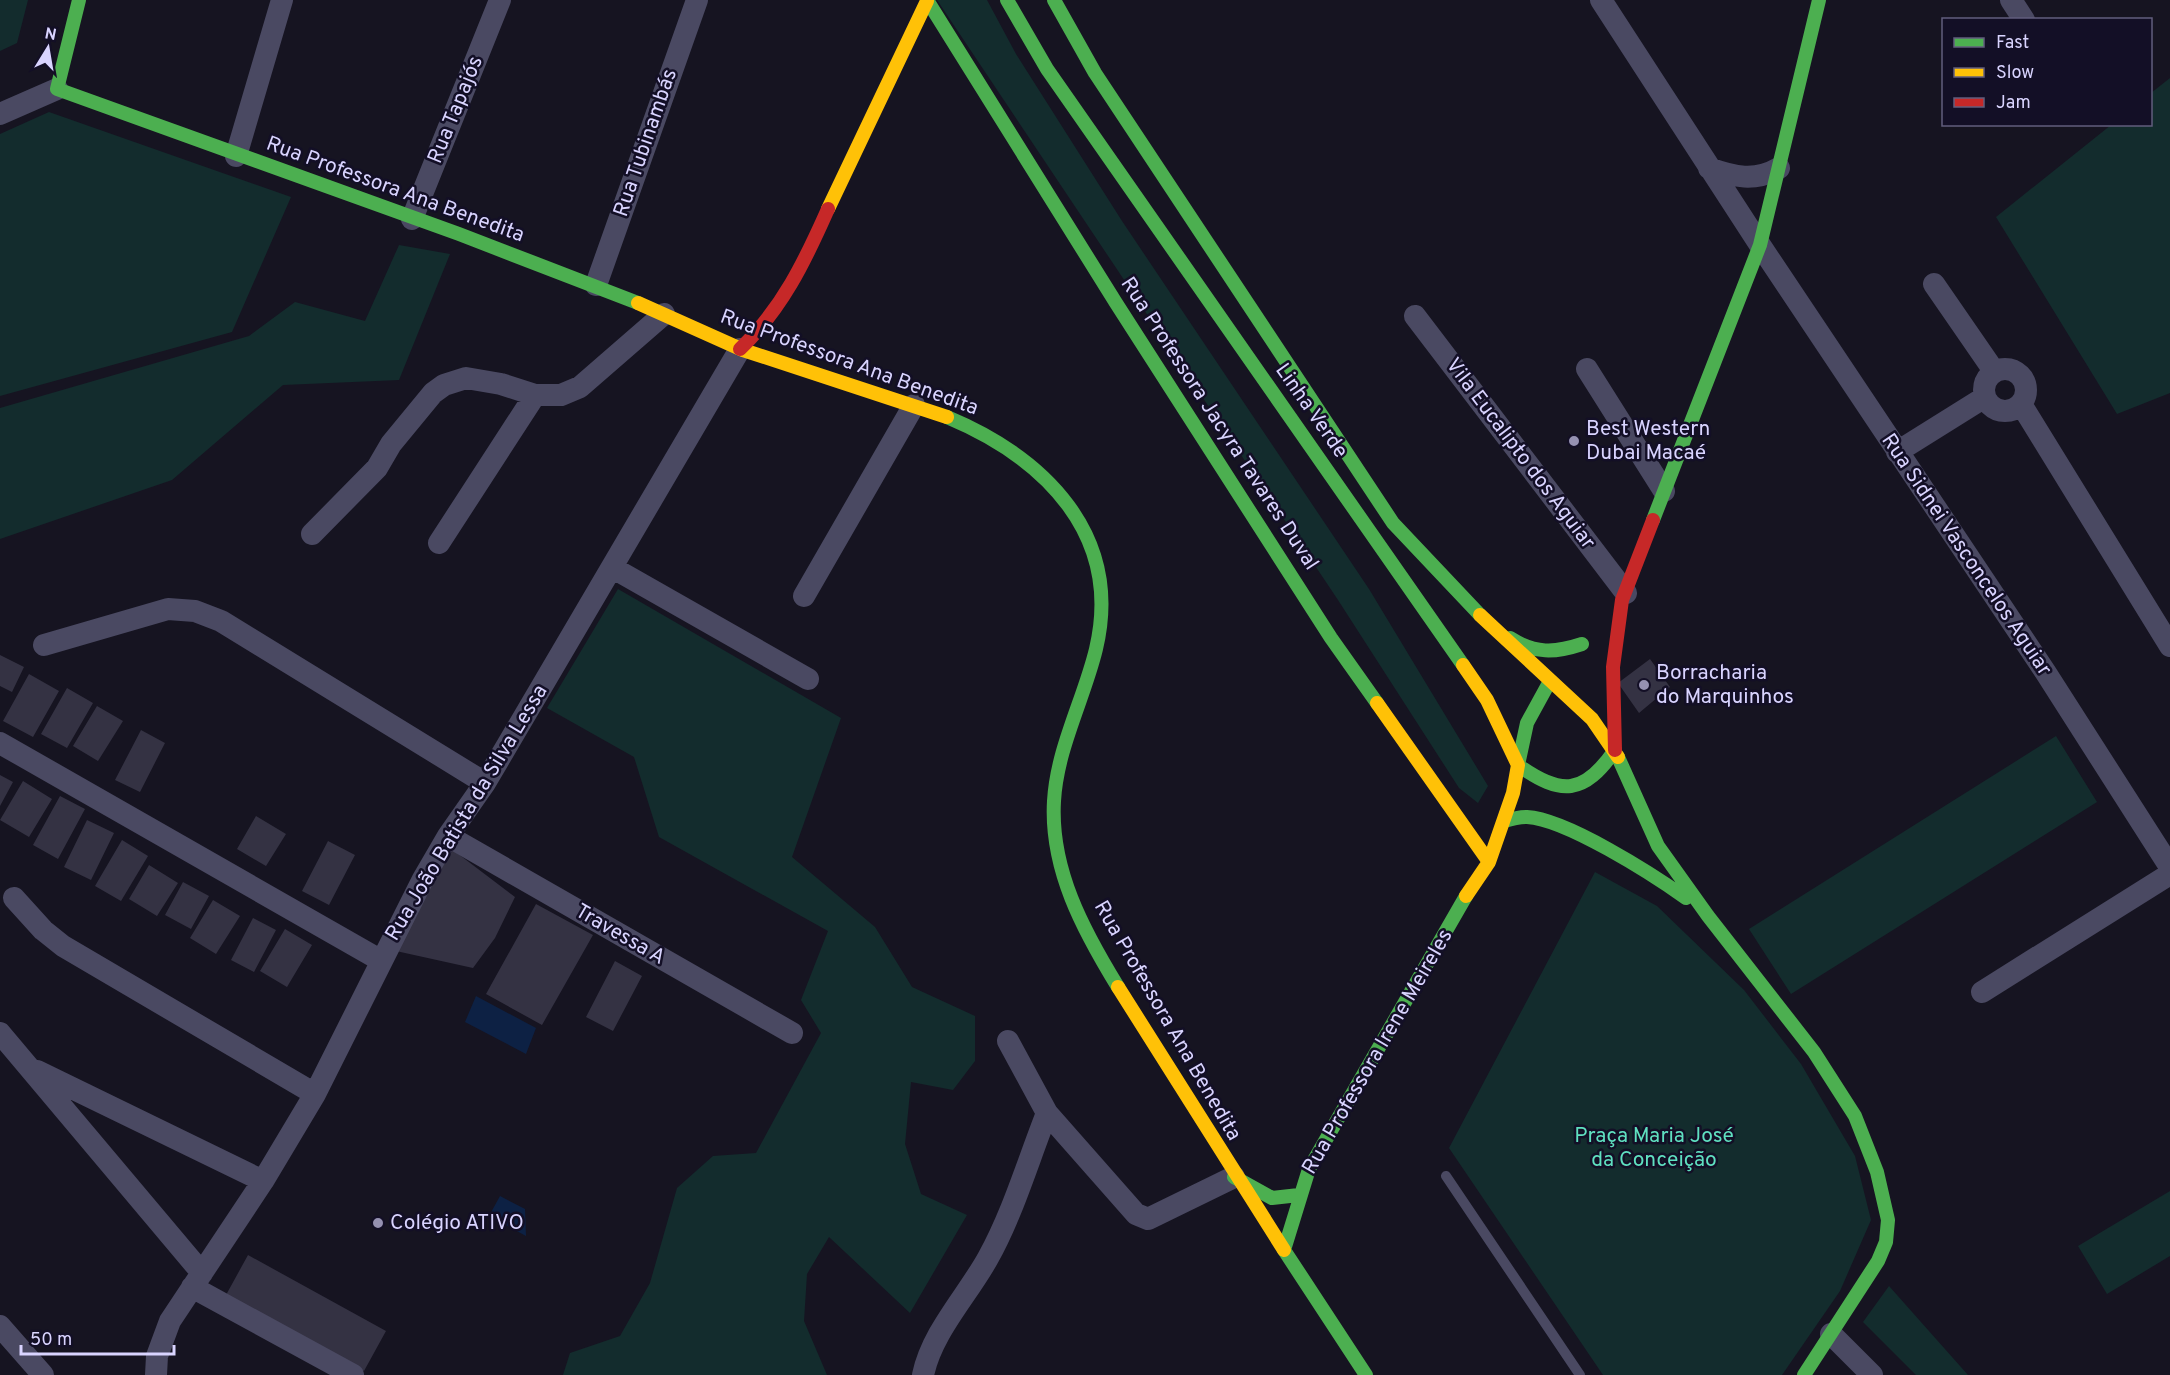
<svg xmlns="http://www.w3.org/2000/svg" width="2170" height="1375" viewBox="0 0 2170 1375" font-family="Overpass,sans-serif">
  <rect width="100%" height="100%" fill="#161421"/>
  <path fill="#132c2d" d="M 0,0 L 28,0 L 17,43 L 0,51 Z
    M 937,0 L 987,0 L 1016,54 L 1122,221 L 1369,589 L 1488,786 L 1478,803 L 1459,788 L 1338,600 Z
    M 2170,78 L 2170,393 L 2117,414 L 1996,217 L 2111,125 L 2150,124 L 2151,93 Z
    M 49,112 L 291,197 L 232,332 L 0,396 L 0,134 Z
    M 399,245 L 450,254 L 399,380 L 283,385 L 172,480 L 0,539 L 0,408 L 249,336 L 295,302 L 365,321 Z
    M 618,589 L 841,718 L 792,857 L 875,927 L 912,987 L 975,1016 L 975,1061 L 953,1090 L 911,1082 L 905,1144 L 921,1194 L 967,1215 L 910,1313 L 829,1237 L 807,1274 L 804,1321 L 827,1375 L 563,1375 L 570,1353 L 620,1336 L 650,1283 L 677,1188 L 713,1156 L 756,1153 L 821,1033 L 801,1000 L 828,931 L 659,837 L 634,757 L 547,708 Z
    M 2056,736 L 2097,802 L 1791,994 L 1749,929 Z
    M 1595,872 L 1657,906 L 1744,990 L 1801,1064 L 1855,1156 L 1871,1220 L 1840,1291 L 1782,1375 L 1603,1375 L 1449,1148 Z
    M 2170,1191 L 2170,1256 L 2107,1294 L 2078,1246 Z
    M 1889,1286 L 1968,1375 L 1916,1375 L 1863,1322 Z"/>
  <path fill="#0d2144" d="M 476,996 L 536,1028 L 526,1054 L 465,1022 Z
    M 500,1196 L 525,1209 L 526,1236 L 489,1216 Z"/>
  <path fill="#343243" d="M 0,655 L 24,667 L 12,692 L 0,686 Z
    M 1650,659 L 1670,687 L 1639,713 L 1618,683 Z
    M 29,674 L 59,691 L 33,737 L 3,721 Z
    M 67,688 L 93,703 L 67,748 L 41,734 Z
    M 97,706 L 123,721 L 98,761 L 73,746 Z
    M 141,730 L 165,743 L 140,792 L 115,780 Z
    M 0,775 L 13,782 L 0,806 Z
    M 23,781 L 52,799 L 29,837 L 0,820 Z
    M 60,796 L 85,809 L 58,859 L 33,845 Z
    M 256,816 L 286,834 L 266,866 L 237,849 Z
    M 87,820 L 114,833 L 91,880 L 64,867 Z
    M 122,840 L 148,856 L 121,901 L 95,886 Z
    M 328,841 L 355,855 L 329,905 L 302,891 Z
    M 453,850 L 515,897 L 495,938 L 473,968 L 396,951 L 430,884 Z
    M 149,865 L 178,883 L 157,916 L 129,899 Z
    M 183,882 L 209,896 L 191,929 L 165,915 Z
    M 213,900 L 240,916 L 216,954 L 190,938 Z
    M 536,904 L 593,935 L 542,1025 L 486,994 Z
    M 253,918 L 276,930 L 254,972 L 231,960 Z
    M 285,929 L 312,945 L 287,987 L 260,971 Z
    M 615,961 L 642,976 L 613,1031 L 586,1017 Z
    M 248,1255 L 386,1331 L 364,1371 L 226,1295 Z"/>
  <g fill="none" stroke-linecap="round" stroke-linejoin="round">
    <path stroke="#4a4962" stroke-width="10" d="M 1446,1176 L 1580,1375"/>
    <path stroke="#4a4962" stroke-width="22" d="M 1601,0 L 1760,245 L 2046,673 L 2170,867
      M 2011,0 L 2024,20
      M 0,114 L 57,89
      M 236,156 L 282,0
      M 1709,168 C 1734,177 1755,182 1779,168
      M 412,219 L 500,0
      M 1934,284 L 1994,371
      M 596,285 L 697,0
      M 1415,316 L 1626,593
      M 1587,369 L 1664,491
      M1984 390a21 21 0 1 1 42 0a21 21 0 1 1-42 0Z
      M 2021,404 L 2170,646
      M 1897,452 L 1985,397
      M 312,534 L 377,468 L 391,444 L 433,393 L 444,385 L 466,378 L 501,384 L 535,395 L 561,395 L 580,387 L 664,314
      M 439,543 L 535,395
      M 613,568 L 808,679
      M 804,596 L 914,405
      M 44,645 L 168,609 L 195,611 L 221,621 L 485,783
      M 0,743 L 380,960
      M 448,836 L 792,1033
      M 14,898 L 43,930 L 63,946 L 315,1094
      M 1982,992 L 2170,874
      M 0,1033 L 202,1273
      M 1008,1041 L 1047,1113 L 1136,1214 L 1148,1219 L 1234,1177
      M 37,1071 L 263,1181
      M 192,1287 L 353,1375
      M 0,1326 L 43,1375
      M 1831,1334 L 1872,1375
      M 156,1375 L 157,1356 L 170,1321 L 263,1181 L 315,1094 L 423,879 L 448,836 L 485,783 L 740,349
      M 923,1375 C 932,1332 967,1296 988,1258 C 1013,1213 1028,1161 1047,1113"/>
    <path stroke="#4caf50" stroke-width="14" d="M 79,0 L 57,89 L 459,234 L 638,303
      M 927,0 L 1116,303 L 1331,638 L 1377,703
      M 1007,0 L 1047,69 L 1463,665
      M 1054,0 L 1095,73 L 1393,523 L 1480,615
      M 947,417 C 1045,458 1123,535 1096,649 C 1084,699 1057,748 1054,801 C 1050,869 1083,930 1118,987
      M 1653,520 L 1760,245 L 1819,0
      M 1510,638 C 1535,654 1555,653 1582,644
      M 1550,681 L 1527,723 L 1518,765 C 1561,796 1584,795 1615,750
      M 1618,757 L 1658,846 L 1708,916 L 1814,1052 L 1855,1116 L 1877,1172 L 1888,1220 L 1886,1242 L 1878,1261 L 1804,1375
      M 1504,821 C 1511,819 1519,817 1527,817 C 1566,819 1652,874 1686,898
      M 1234,1177 L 1272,1198 L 1299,1195
      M 1366,1375 L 1284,1250 L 1309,1169 L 1466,896"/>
    <path stroke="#ffc107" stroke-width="14" d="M 828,209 L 927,1
      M 638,303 L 743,350 L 947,417
      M 1480,615 L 1592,719 L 1618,757
      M 1463,665 L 1487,700 L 1518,765 L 1513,793 L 1489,862 L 1466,896
      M 1377,703 L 1489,862
      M 1118,987 L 1284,1250"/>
    <path stroke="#c62828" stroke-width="14" d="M 740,349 C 782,309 805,261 828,209
      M 1615,750 L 1613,667 L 1622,600 L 1653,520"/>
  </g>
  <g fill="#9591b1" stroke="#130f26" stroke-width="2">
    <circle cx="1574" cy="441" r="6"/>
    <circle cx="1644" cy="685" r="6"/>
    <circle cx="378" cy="1223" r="6"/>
  </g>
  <g text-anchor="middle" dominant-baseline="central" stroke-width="5" stroke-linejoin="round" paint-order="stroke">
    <g font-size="21" fill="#d9d4ff" stroke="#130f26">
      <text transform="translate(456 110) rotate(-68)">Rua Tapajós</text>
      <text transform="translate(646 143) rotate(-71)">Rua Tubinambás</text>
      <text transform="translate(395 190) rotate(20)">Rua Professora Ana Benedita</text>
      <text transform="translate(849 363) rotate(20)">Rua Professora Ana Benedita</text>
      <text transform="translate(1311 411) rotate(55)">Linha Verde</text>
      <text transform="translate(1219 424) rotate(57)">Rua Professora Jacyra Tavares Duval</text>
      <text transform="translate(1520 454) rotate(53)">Vila Eucalipto dos Aguiar</text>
      <text transform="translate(1966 555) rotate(56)">Rua Sidnei Vasconcelos Aguiar</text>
      <text transform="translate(467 813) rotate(-59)">Rua João Batista da Silva Lessa</text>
      <text transform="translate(620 935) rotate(30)">Travessa A</text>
      <text transform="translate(1167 1021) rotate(60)">Rua Professora Ana Benedita</text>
      <text transform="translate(1378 1052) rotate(-60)">Rua Professora Irene Meireles</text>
    </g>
    <g font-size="21" fill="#d9d4ff" stroke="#130f26" text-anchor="start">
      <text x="1586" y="429">Best Western<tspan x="1586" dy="24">Dubai Macaé</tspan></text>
      <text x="1656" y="673">Borracharia<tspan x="1656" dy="24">do Marquinhos</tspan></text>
      <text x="390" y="1223">Colégio ATIVO</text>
    </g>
    <g font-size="21" fill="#5fe0c0" stroke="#130f26">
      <text x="1654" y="1136">Praça Maria José<tspan x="1654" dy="24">da Conceição</tspan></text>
    </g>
  </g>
  <rect x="1942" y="18" width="210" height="108" fill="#130f26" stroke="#625e7d" stroke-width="1.5"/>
  <rect x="1954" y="38" width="30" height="9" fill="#4caf50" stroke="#625e7d" stroke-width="1.5"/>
  <text x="1996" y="48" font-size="18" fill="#d9d4ff">Fast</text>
  <rect x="1954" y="68" width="30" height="9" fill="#ffc107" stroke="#625e7d" stroke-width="1.5"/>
  <text x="1996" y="78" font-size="18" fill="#d9d4ff">Slow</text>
  <rect x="1954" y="98" width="30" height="9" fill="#c62828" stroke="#625e7d" stroke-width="1.5"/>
  <text x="1996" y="108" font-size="18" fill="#d9d4ff">Jam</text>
  <g transform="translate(48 48) rotate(11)" stroke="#130f26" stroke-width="4.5" paint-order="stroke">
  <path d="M0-4.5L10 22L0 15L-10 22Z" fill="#d9d4ff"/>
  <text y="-9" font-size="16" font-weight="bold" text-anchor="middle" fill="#d9d4ff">N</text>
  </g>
  <path d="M21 1345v9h153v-9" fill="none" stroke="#d9d4ff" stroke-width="3"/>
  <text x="30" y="1345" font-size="18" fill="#d9d4ff" stroke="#130f26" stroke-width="4.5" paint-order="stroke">50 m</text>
</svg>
